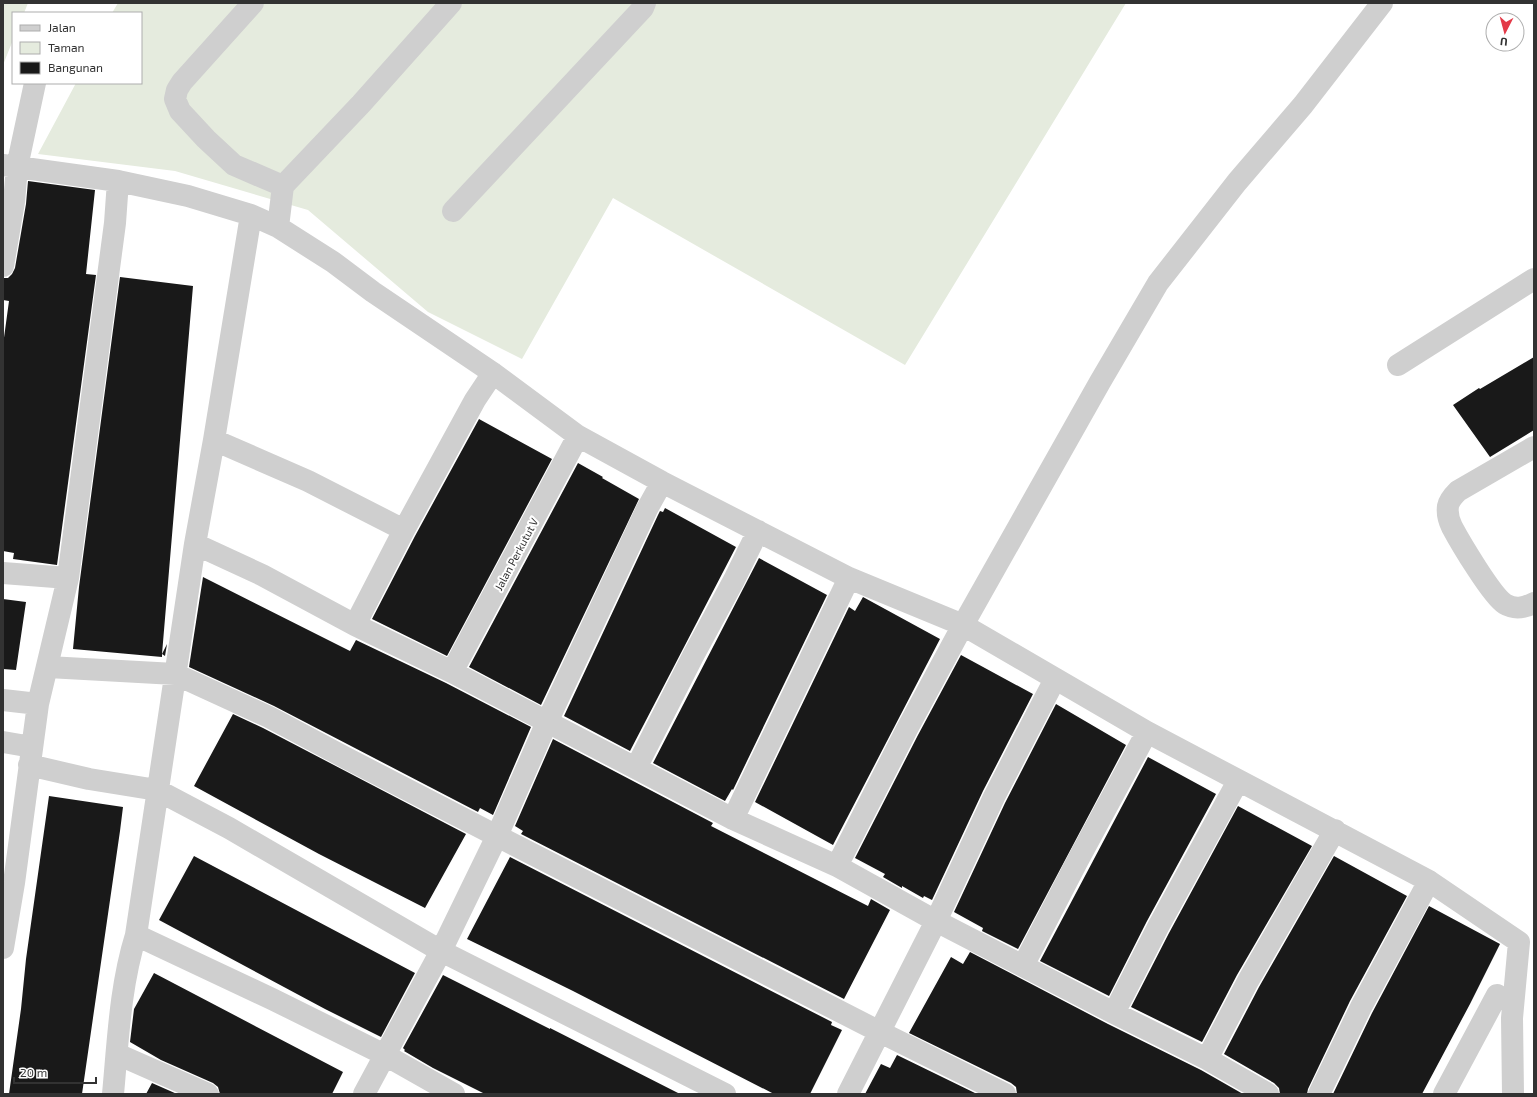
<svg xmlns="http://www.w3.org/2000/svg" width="1537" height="1097" viewBox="0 0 1537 1097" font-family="'Exo 2',sans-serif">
  <rect width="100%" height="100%" fill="#fff"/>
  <path fill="#e5ebde" d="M 3,3 L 28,3 L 24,13 L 13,13 L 13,40 L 3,65 Z
    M 118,3 L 1126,3 L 905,365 L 613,198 L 522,359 L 428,312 L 308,210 L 175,171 L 38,154 L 76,83 L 141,83 L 141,13 L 112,13 Z"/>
  <path fill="#191919" d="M 28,181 L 95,190 L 86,274 L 96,275 L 57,565 L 13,559 L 14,553 L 3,551 L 3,345 L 9,301 L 3,300 L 3,278 L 8,278 L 12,274 L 15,268 L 26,204 Z
    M 120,277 L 193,286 L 162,654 L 167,644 L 165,656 L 162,654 L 162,657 L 73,649 L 79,587 Z
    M 1534,357 L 1534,430 L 1490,457 L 1453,405 L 1479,388 L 1480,389 Z
    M 479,419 L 552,459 L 447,656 L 372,619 L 415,536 Z
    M 578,463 L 603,477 L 602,478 L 639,499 L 541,705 L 469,667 Z
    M 665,508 L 736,547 L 630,751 L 564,716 L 658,515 L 660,511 L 663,512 Z
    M 759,558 L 827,595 L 733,790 L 732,789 L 725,801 L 653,763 Z
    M 203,577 L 348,650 L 350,651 L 356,640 L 446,683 L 531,727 L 493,815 L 480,808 L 478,812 L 274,706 L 189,667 Z
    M 863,597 L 940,639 L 833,845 L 755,802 L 849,607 L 855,611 Z
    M 3,599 L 26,602 L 16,670 L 3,669 Z
    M 961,655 L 1033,694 L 983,791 L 932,900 L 924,896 L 923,898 L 902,886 L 902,888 L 883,877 L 885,874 L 855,858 L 918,735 Z
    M 1056,704 L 1126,745 L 1018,949 L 982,931 L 983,928 L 954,912 L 1005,803 Z
    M 233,714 L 263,728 L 466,834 L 425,908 L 319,854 L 194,786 Z
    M 553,739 L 713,823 L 711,826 L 868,906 L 871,899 L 890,910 L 844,999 L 521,834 L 523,831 L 515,826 Z
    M 1148,757 L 1216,794 L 1147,921 L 1109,996 L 1040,961 Z
    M 49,796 L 123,807 L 120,831 L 82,1094 L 9,1094 L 21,1009 L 26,959 Z
    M 1238,806 L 1312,846 L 1237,975 L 1202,1042 L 1131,1007 L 1169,933 Z
    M 194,856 L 415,973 L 381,1037 L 325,1009 L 159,920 Z
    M 1334,856 L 1407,896 L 1350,1001 L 1308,1089 L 1307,1094 L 1280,1094 L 1279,1088 L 1274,1083 L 1224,1054 L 1259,987 Z
    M 510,857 L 832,1022 L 831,1025 L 842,1030 L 810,1094 L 774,1094 L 573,991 L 467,939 Z
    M 1429,906 L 1500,944 L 1470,1004 L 1422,1094 L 1333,1094 L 1372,1013 Z
    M 970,952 L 1108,1024 L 1201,1070 L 1243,1094 L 1017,1094 L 1016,1087 L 1011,1083 L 909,1033 L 951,957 L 963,964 Z
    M 154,973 L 343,1072 L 332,1094 L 220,1094 L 218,1087 L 213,1083 L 161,1060 L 130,1042 L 134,1009 Z
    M 443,975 L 550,1029 L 550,1028 L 680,1094 L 485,1094 L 433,1068 L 404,1051 L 405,1050 L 403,1048 Z
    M 897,1055 L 977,1094 L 865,1094 L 881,1064 L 890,1068 Z
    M 152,1083 L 177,1094 L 146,1094 Z"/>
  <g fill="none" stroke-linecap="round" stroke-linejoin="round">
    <path stroke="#cfcfcf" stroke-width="22" d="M 253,3 L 182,82 L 177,90 L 175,99 L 180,111 L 206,139 L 234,165 L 283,186 L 361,104 L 451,3
      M 3,165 L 118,181 L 188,196 L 251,215 L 278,227 L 333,262 L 373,292 L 493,373 L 578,436 L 662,482 L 849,578 L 963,625 L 1147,732 L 1429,881 L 1519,942 L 1512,1018 L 1513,1094
      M 453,211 L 643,8 L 645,3
      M 278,227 L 283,186
      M 3,266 L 14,202 L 17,167 L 35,83
      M 1398,365 L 1534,279
      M 214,440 L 308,481 L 404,530
      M 1534,447 L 1458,491 C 1454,495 1449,500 1448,506 C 1447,513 1449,521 1452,527 C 1460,542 1492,596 1505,604 C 1515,610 1524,608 1534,603
      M 195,544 L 262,575 L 355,625 L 452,672 L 733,819 L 837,866 L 936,921 L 1114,1013 L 1207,1059 L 1268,1094
      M 3,573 L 68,578
      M 355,625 L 404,530 L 475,400 L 493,373
      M 48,667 L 175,674 L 269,717 L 346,758 L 497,836 L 880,1032 L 1005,1094
      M 452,672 L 578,436
      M 3,700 L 38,704
      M 3,742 L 32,747
      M 29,765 L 89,779 L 157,790 L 229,828 L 441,951 L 725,1094
      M 636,768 L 693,656 L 734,580 L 758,531
      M 733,819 L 849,578
      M 837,866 L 907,729 L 963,625 L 1100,382 L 1158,283 L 1237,182 L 1303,105 L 1382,3
      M 136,935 L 272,999 L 385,1055 L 454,1094
      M 3,948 L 14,883 L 38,704 L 68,578 L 115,223 L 118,181
      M 1023,966 L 1078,860 L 1147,732
      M 1114,1013 L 1158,927 L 1238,781
      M 117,1054 L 208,1094
      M 1207,1059 L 1248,981 L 1335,830
      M 113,1094 C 118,1041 120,986 136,935 L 195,544 L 214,440 L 251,215
      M 364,1094 L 441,951 L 497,836 L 547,722 L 647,509 L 662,482
      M 848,1094 L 936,921 L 994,797 L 1055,679
      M 1319,1094 L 1361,1007 L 1429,881
      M 1444,1094 L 1497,995"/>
  </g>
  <g text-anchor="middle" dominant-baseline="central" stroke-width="4" stroke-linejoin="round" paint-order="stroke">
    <g font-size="11" fill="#323232" stroke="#fff">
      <text transform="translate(516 554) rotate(-62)">Jalan Perkutut V</text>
    </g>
  </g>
  <rect width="1537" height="1097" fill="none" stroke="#323232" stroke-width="8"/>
  <rect x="12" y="12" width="130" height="72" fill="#ffffff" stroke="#adadad"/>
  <rect x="20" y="25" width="20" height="6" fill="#cfcfcf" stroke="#adadad"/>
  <text x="48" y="32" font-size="12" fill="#323232">Jalan</text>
  <rect x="20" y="42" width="20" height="12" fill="#e5ebde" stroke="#adadad"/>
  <text x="48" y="52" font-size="12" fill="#323232">Taman</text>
  <rect x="20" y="62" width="20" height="12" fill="#191919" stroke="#adadad"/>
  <text x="48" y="72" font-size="12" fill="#323232">Bangunan</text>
  <g transform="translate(1505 32) rotate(186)"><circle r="19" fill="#ffffff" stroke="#adadad"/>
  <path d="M0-3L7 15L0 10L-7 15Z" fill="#e33a48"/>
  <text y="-6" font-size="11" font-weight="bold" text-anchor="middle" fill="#323232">U</text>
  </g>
  <path d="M14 1077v6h82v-6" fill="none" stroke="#323232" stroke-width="2"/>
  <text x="20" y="1077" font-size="12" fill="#323232" stroke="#ffffff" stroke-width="3" paint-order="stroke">20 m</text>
</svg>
